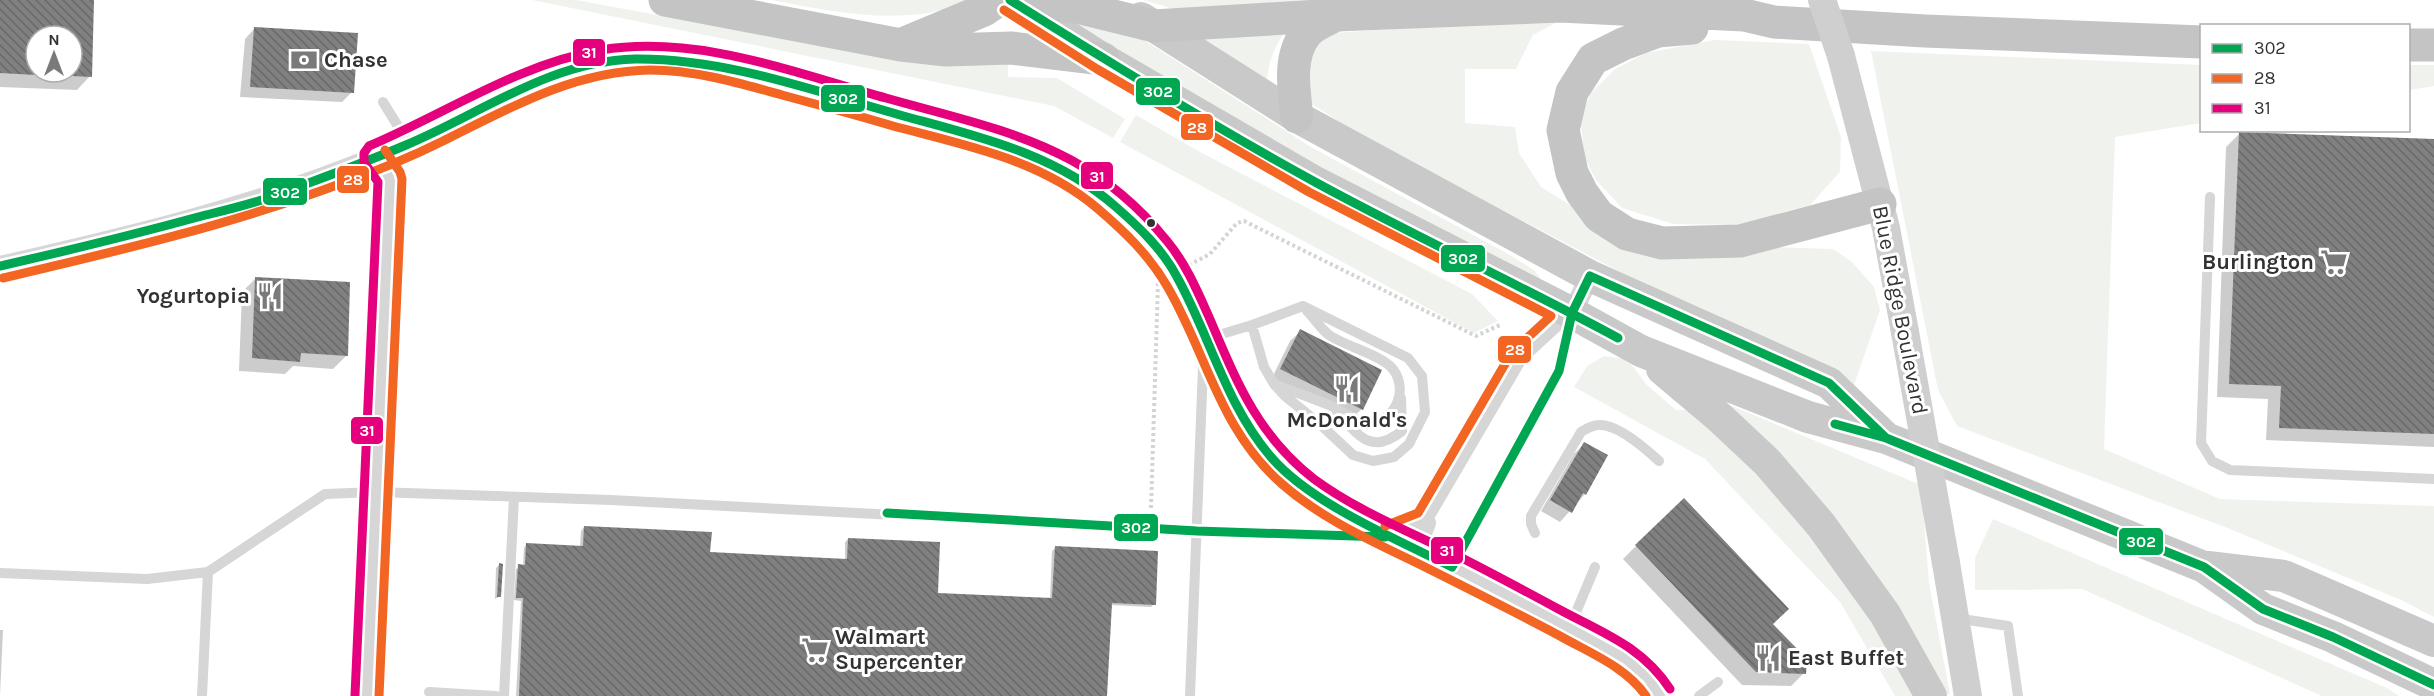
<svg xmlns="http://www.w3.org/2000/svg" width="2434" height="696" viewBox="0 0 2434 696" font-family="Karla,sans-serif">
  <defs>
    <pattern id="building-back-hatch" width="6" height="6" patternUnits="userSpaceOnUse" patternTransform="scale(1.5)"><rect width="6" height="6" fill="#808080"/><path d="M-1 5l2 2M0 0l6 6M5-1l2 2" fill="none" stroke="#696969"/></pattern>
  </defs>
  <rect width="100%" height="100%" fill="#fff"/>
  <path fill="#f0f3ed" d="M 532,0 L 576,0 L 871,54 L 1008,64 L 1008,77 L 1057,78 L 1125,119 L 1113,138 L 1054,106 Z
    M 772,0 L 964,0 L 968,3 C 955,6 942,11 928,13 C 876,21 822,10 772,0 Z
    M 1143,0 L 1339,0 L 1174,9 Z
    M 1053,7 L 1133,33 L 1311,147 L 1510,255 L 1534,270 L 1543,282 L 1540,284 L 1130,67 Z
    M 1565,18 L 1533,35 L 1516,69 L 1465,69 L 1465,123 L 1515,127 L 1519,153 L 1541,187 L 1588,216 L 1647,243 L 1833,249 L 1851,261 L 1874,287 L 1880,310 L 1854,385 L 1626,275 L 1358,134 L 1309,102 L 1308,51 L 1334,33 Z
    M 1289,25 C 1276,44 1267,62 1267,85 L 1184,32 Z
    M 1714,40 L 1809,44 L 1841,137 L 1840,172 L 1810,205 L 1735,225 L 1673,224 L 1622,208 L 1596,180 L 1585,159 L 1580,119 L 1591,93 L 1615,69 L 1646,53 Z
    M 1871,51 L 2201,65 L 2201,123 L 2115,137 L 2104,449 L 2220,499 L 2434,506 L 2434,617 L 2401,600 L 2230,529 L 1957,426 L 1938,390 Z
    M 2408,65 L 2434,65 L 2434,86 L 2409,90 Z
    M 1136,115 L 1200,152 L 1472,294 L 1498,321 L 1474,333 L 1120,142 Z
    M 1604,356 L 1627,359 L 1647,385 L 1676,410 L 1687,410 L 1703,416 L 1822,543 L 1918,696 L 1895,696 L 1840,602 L 1705,459 L 1574,387 L 1587,366 Z
    M 1713,398 L 1921,485 L 1929,583 L 1950,694 L 1943,696 Z
    M 1993,519 L 2387,688 L 2399,696 L 2322,696 L 2082,589 L 1975,590 L 1975,558 Z"/>
  <path fill="#0003" fill-rule="evenodd" d="M 0,0 L 93,0 L 90,76 L 77,90 L 0,87 ZM 36,36 L 72,36 L 72,72 L 36,72 Z
    M 255,28 L 352,92 L 342,102 L 240,97 L 245,39 Z
    M 2240,133 L 2434,141 L 2434,447 L 2266,440 L 2268,399 L 2217,397 L 2226,147 Z
    M 256,278 L 346,356 L 333,369 L 293,366 L 285,374 L 239,371 L 242,292 Z
    M 1301,331 L 1362,409 L 1351,419 L 1271,380 L 1290,341 Z
    M 1585,443 L 1585,494 L 1560,522 L 1541,511 L 1574,454 Z
    M 584,527 L 709,554 L 845,560 L 845,542 L 848,539 L 937,594 L 1050,599 L 1052,551 L 1055,548 L 1154,604 L 1151,607 L 1110,605 L 1106,696 L 516,696 L 521,601 L 514,600 L 516,569 L 523,566 L 524,548 L 527,544 L 580,547 L 581,531 Z
    M 1636,546 L 1804,673 L 1791,686 L 1742,685 L 1623,559 Z
    M 499,565 L 500,596 L 495,599 L 496,568 Z
    M 0,630 L 3,630 L 0,696 Z"/>
  <path fill="url(#building-back-hatch)" d="M 0,0 L 94,0 L 92,77 L 72,76 L 72,36 L 36,36 L 36,75 L 0,73 Z
    M 254,27 L 358,33 L 354,93 L 250,87 Z
    M 2239,132 L 2434,139 L 2434,434 L 2279,428 L 2281,386 L 2229,384 Z
    M 255,277 L 350,282 L 348,356 L 301,353 L 300,362 L 252,358 Z
    M 1300,329 L 1382,370 L 1363,410 L 1280,369 Z
    M 1584,442 L 1608,455 L 1586,495 L 1583,493 L 1572,513 L 1550,500 Z
    M 1684,498 L 1789,609 L 1773,624 L 1807,659 L 1806,674 L 1756,672 L 1635,545 Z
    M 584,526 L 712,532 L 710,552 L 847,559 L 848,538 L 940,542 L 938,593 L 1052,598 L 1055,546 L 1158,551 L 1156,605 L 1112,603 L 1107,696 L 519,696 L 523,598 L 516,598 L 518,564 L 525,565 L 526,543 L 583,546 Z
    M 499,563 L 503,564 L 501,597 L 497,597 Z"/>
  <g fill="none" stroke-linecap="round" stroke-linejoin="round">
    <path stroke="#d4d4d4" stroke-width="4" stroke-dasharray="3 3" stroke-linecap="butt" d="M 1189,265 L 1210,254 L 1237,223 L 1244,221 L 1476,336 L 1502,324
      M 1151,508 L 1158,283 L 1161,281"/>
    <path stroke="#d6d6d6" stroke-width="10" d="M 383,102 L 409,144
      M 375,157 C 452,127 521,76 604,62 C 696,47 794,86 883,110 C 945,127 1012,140 1068,172 C 1101,190 1135,221 1159,250 C 1180,275 1191,307 1204,336 C 1222,378 1241,427 1274,460 C 1321,508 1387,535 1447,564 C 1507,594 1567,627 1626,659 L 1648,678 L 1660,696
      M 2210,197 L 2201,443 L 2212,461 L 2230,470 L 2434,479
      M 1205,339 L 1252,325 L 1303,306 L 1408,358 L 1422,376 L 1425,412 L 1409,444 L 1394,457 L 1373,461 L 1353,455 L 1321,425 L 1285,396 L 1274,384 L 1264,367 L 1252,325
      M 1277,385 C 1294,392 1312,398 1329,405 C 1342,411 1356,423 1371,422 C 1398,420 1409,386 1391,367 C 1378,354 1345,346 1329,335 C 1321,329 1314,318 1307,311
      M 1337,412 C 1358,435 1371,456 1402,431 L 1401,398
      M 1426,523 L 1522,359 L 1570,315
      M 1535,533 L 1531,524 L 1531,516 L 1581,432 C 1586,429 1592,425 1599,425 C 1618,424 1646,449 1659,461
      M 1452,567 L 1559,371 L 1571,317
      M 0,573 L 147,579 L 208,572 L 325,494 L 376,492 L 611,500 L 1197,531 L 1387,537
      M 1955,618 L 2008,626 L 2018,696
      M 1569,629 L 1595,567
      M 429,692 L 496,696
      M 202,696 L 208,572
      M 504,696 L 514,497
      M 1190,696 L 1204,342
      M 1699,696 L 1718,682"/>
    <path stroke="#d6d6d6" stroke-width="20" d="M 0,266 C 127,237 254,207 375,157 L 390,178 L 367,696
      M 1572,313 L 1590,276
      M 1389,537 L 1426,523
      M 1416,549 L 1426,523"/>
    <path stroke="#cfcfcf" stroke-width="28" d="M 1841,56 L 1886,228 L 1905,332
      M 1946,563 L 1968,696"/>
    <path stroke="#c9c9c9" stroke-width="32" d="M 1010,0 L 1103,59 L 1315,182 L 1572,313 L 1641,351 L 1808,417 L 1886,438 L 2204,567 L 2263,609 L 2333,637 L 2434,685
      M 1141,18 L 1297,117 L 1590,276 L 1829,383 L 1884,436
      M 1662,369 L 1719,417 L 1767,462 L 1821,525 L 1885,614 L 1931,696
      M 2208,567 L 2284,576 L 2434,641"/>
    <path stroke="#c4c4c4" stroke-width="33" d="M 665,0 L 901,45 L 946,50 L 1011,48 L 1103,59
      M 1030,0 L 1077,7 L 1154,26 L 1336,15 L 1560,6 L 1744,15 L 1774,22 L 1925,31 L 2202,42
      M 1692,28 L 1658,31 L 1623,44 L 1593,59 L 1572,92 L 1563,130 L 1572,173 L 1582,193 L 1599,216 L 1627,234 L 1662,243 L 1740,241 L 1880,204
      M 905,43 L 984,10 L 999,0
      M 2408,45 L 2434,45
      M 1297,117 C 1294,90 1288,58 1305,35 C 1311,26 1327,20 1336,15"/>
    <path stroke="#cfcfcf" stroke-width="28" d="M 1822,0 L 1841,56
      M 1905,332 L 1946,563"/>
    <defs>
      <path id="bus-1" d="M 1010,0 C 1110,63 1211,125 1315,182 C 1414,236 1518,284 1618,338
        M 0,266 C 66,251 132,235 198,217 C 222,211 248,205 271,197 C 316,180 362,164 406,145 C 482,113 550,61 635,59 C 725,58 814,91 900,115 C 976,136 1055,153 1116,207 C 1139,227 1163,250 1177,277 C 1210,336 1226,405 1271,457 C 1310,503 1398,540 1452,567 L 1559,371 L 1572,313 L 1590,276 L 1829,383 L 1886,438
        M 1835,424 L 1886,438 L 2204,567 L 2263,609 L 2333,637 L 2434,685
        M 887,513 L 1197,531 L 1385,537"/>
      <path id="bus-2" d="M 1004,10 L 1097,69 L 1309,192 L 1551,316 L 1512,352 L 1418,513 L 1385,526
        M 3,278 C 118,251 234,224 345,182 C 379,170 411,157 443,141 C 509,108 574,71 650,70 C 695,70 739,83 782,95 C 819,105 856,115 893,126 C 964,145 1039,159 1097,208 C 1124,231 1149,255 1167,286 C 1207,354 1219,429 1282,484 C 1323,520 1374,542 1423,566 C 1469,589 1515,612 1560,636 C 1590,653 1626,667 1646,696
        M 379,696 L 402,179 L 400,172 L 385,150"/>
      <path id="bus-3" d="M 355,695 L 378,182 L 364,162 L 364,153 L 369,146 C 445,114 518,64 601,50 C 698,34 794,73 886,98 C 949,116 1013,129 1071,160 C 1108,180 1141,209 1167,241 C 1186,264 1197,290 1209,317 C 1236,380 1257,435 1314,479 C 1356,510 1406,530 1452,553 C 1490,572 1527,592 1564,612 C 1606,634 1643,648 1670,689"/>
    </defs>
    <use href="#bus-1" stroke="#fff" stroke-width="14"/>
    <use href="#bus-2" stroke="#fff" stroke-width="14"/>
    <use href="#bus-3" stroke="#fff" stroke-width="14"/>
    <use href="#bus-1" stroke="#00a651" stroke-width="9"/>
    <use href="#bus-2" stroke="#f26522" stroke-width="9"/>
    <use href="#bus-3" stroke="#e5007d" stroke-width="9"/>
  </g>
  <defs>
    <symbol id="bank-bare" viewBox="-9 -9 18 18"><path d="M-6-4H6V4H-6ZM0-2.3a2.3 2.3 0 1 0 0 4.6a2.3 2.3 0 1 0 0-4.6Z" fill="#7a7a7a" stroke="#fff" stroke-width="2.5" paint-order="stroke"/></symbol>
    <symbol id="supermarket-bare" viewBox="-9 -9 18 18"><path d="M-6-5.5h2.5l.6 2H6L4.5 2H-2.5L-4.4-4H-6ZM-1.5 3.2a1.3 1.3 0 1 0 .1 0ZM3 3.2a1.3 1.3 0 1 0 .1 0Z" fill="#7a7a7a" stroke="#fff" stroke-width="2.5" paint-order="stroke"/></symbol>
    <symbol id="restaurant-bare" viewBox="-9 -9 18 18"><path d="M-5-6h1v4h1v-4h1v4h1v-4h1v5L-1.5 .5V6h-2V.5L-5-1ZM5-6V6H3V1.5H1.5Q1.5-4 5-6Z" fill="#7a7a7a" stroke="#fff" stroke-width="2.5" paint-order="stroke"/></symbol>
  </defs>
  <g fill-rule="evenodd">
    <use href="#bank-bare" x="285" y="41" width="38" height="38"/>
    <use href="#supermarket-bare" x="2315" y="243" width="38" height="38"/>
    <use href="#restaurant-bare" x="251" y="277" width="38" height="38"/>
    <use href="#restaurant-bare" x="1328" y="370" width="38" height="38"/>
    <use href="#supermarket-bare" x="796" y="631" width="38" height="38"/>
    <use href="#restaurant-bare" x="1749" y="639" width="38" height="38"/>
  </g>
  <circle fill="#323232" stroke="#fff" stroke-width="2" cx="1151" cy="223" r="5"/>
  <g text-anchor="middle" dominant-baseline="central" stroke-width="6" stroke-linejoin="round" paint-order="stroke">
    <g font-size="22" font-weight="bold" fill="#323232" stroke="#fff" text-anchor="start">
      <text x="324" y="60">Chase</text>
      <text x="2314" y="262" text-anchor="end">Burlington</text>
      <text x="250" y="296" text-anchor="end">Yogurtopia</text>
      <text x="1347" y="420" text-anchor="middle">McDonald's</text>
      <text x="835" y="637">Walmart<tspan x="835" dy="25">Supercenter</tspan></text>
      <text x="1788" y="658">East Buffet</text>
    </g>
    <g font-size="22" fill="#323232" stroke="#fff">
      <text transform="translate(1900 310) rotate(79)">Blue Ridge Boulevard</text>
    </g>
  </g>
  <g stroke="#fff" stroke-width="2">
    <rect x="572" y="38" width="34" height="29" rx="6" fill="#e5007d"/>
    <rect x="1135" y="77" width="46" height="29" rx="6" fill="#00a651"/>
    <rect x="820" y="84" width="46" height="29" rx="6" fill="#00a651"/>
    <rect x="1180" y="113" width="34" height="28" rx="6" fill="#f26522"/>
    <rect x="1080" y="161" width="34" height="29" rx="6" fill="#e5007d"/>
    <rect x="336" y="165" width="34" height="29" rx="6" fill="#f26522"/>
    <rect x="262" y="177" width="46" height="29" rx="6" fill="#00a651"/>
    <rect x="1440" y="244" width="46" height="29" rx="6" fill="#00a651"/>
    <rect x="1497" y="335" width="35" height="29" rx="6" fill="#f26522"/>
    <rect x="350" y="416" width="34" height="29" rx="6" fill="#e5007d"/>
    <rect x="1113" y="513" width="46" height="29" rx="6" fill="#00a651"/>
    <rect x="2118" y="527" width="46" height="29" rx="6" fill="#00a651"/>
    <rect x="1430" y="536" width="34" height="29" rx="6" fill="#e5007d"/>
  </g>
  <g font-size="16" text-anchor="middle" font-weight="bold" fill="#fff">
    <text x="589" y="58">31</text>
    <text x="1158" y="97">302</text>
    <text x="843" y="104">302</text>
    <text x="1197" y="133">28</text>
    <text x="1097" y="182">31</text>
    <text x="353" y="185">28</text>
    <text x="285" y="198">302</text>
    <text x="1463" y="264">302</text>
    <text x="1515" y="355">28</text>
    <text x="367" y="436">31</text>
    <text x="1136" y="533">302</text>
    <text x="2141" y="547">302</text>
    <text x="1447" y="556">31</text>
  </g>
  <rect x="2200" y="24" width="210" height="108" fill="#ffffff" stroke="#adadad" stroke-width="1.5"/>
  <rect x="2212" y="44" width="30" height="9" fill="#00a651" stroke="#adadad" stroke-width="1.5"/>
  <text x="2254" y="54" font-size="18" fill="#323232">302</text>
  <rect x="2212" y="74" width="30" height="9" fill="#f26522" stroke="#adadad" stroke-width="1.5"/>
  <text x="2254" y="84" font-size="18" fill="#323232">28</text>
  <rect x="2212" y="104" width="30" height="9" fill="#e5007d" stroke="#adadad" stroke-width="1.5"/>
  <text x="2254" y="114" font-size="18" fill="#323232">31</text>
  <g transform="translate(54 54)"><circle r="28" fill="#ffffff" stroke="#adadad" stroke-width="1.5"/>
  <path d="M0-4.5L10 22L0 15L-10 22Z" fill="#7a7a7a"/>
  <text y="-9" font-size="16" font-weight="bold" text-anchor="middle" fill="#323232">N</text>
  </g>
</svg>
